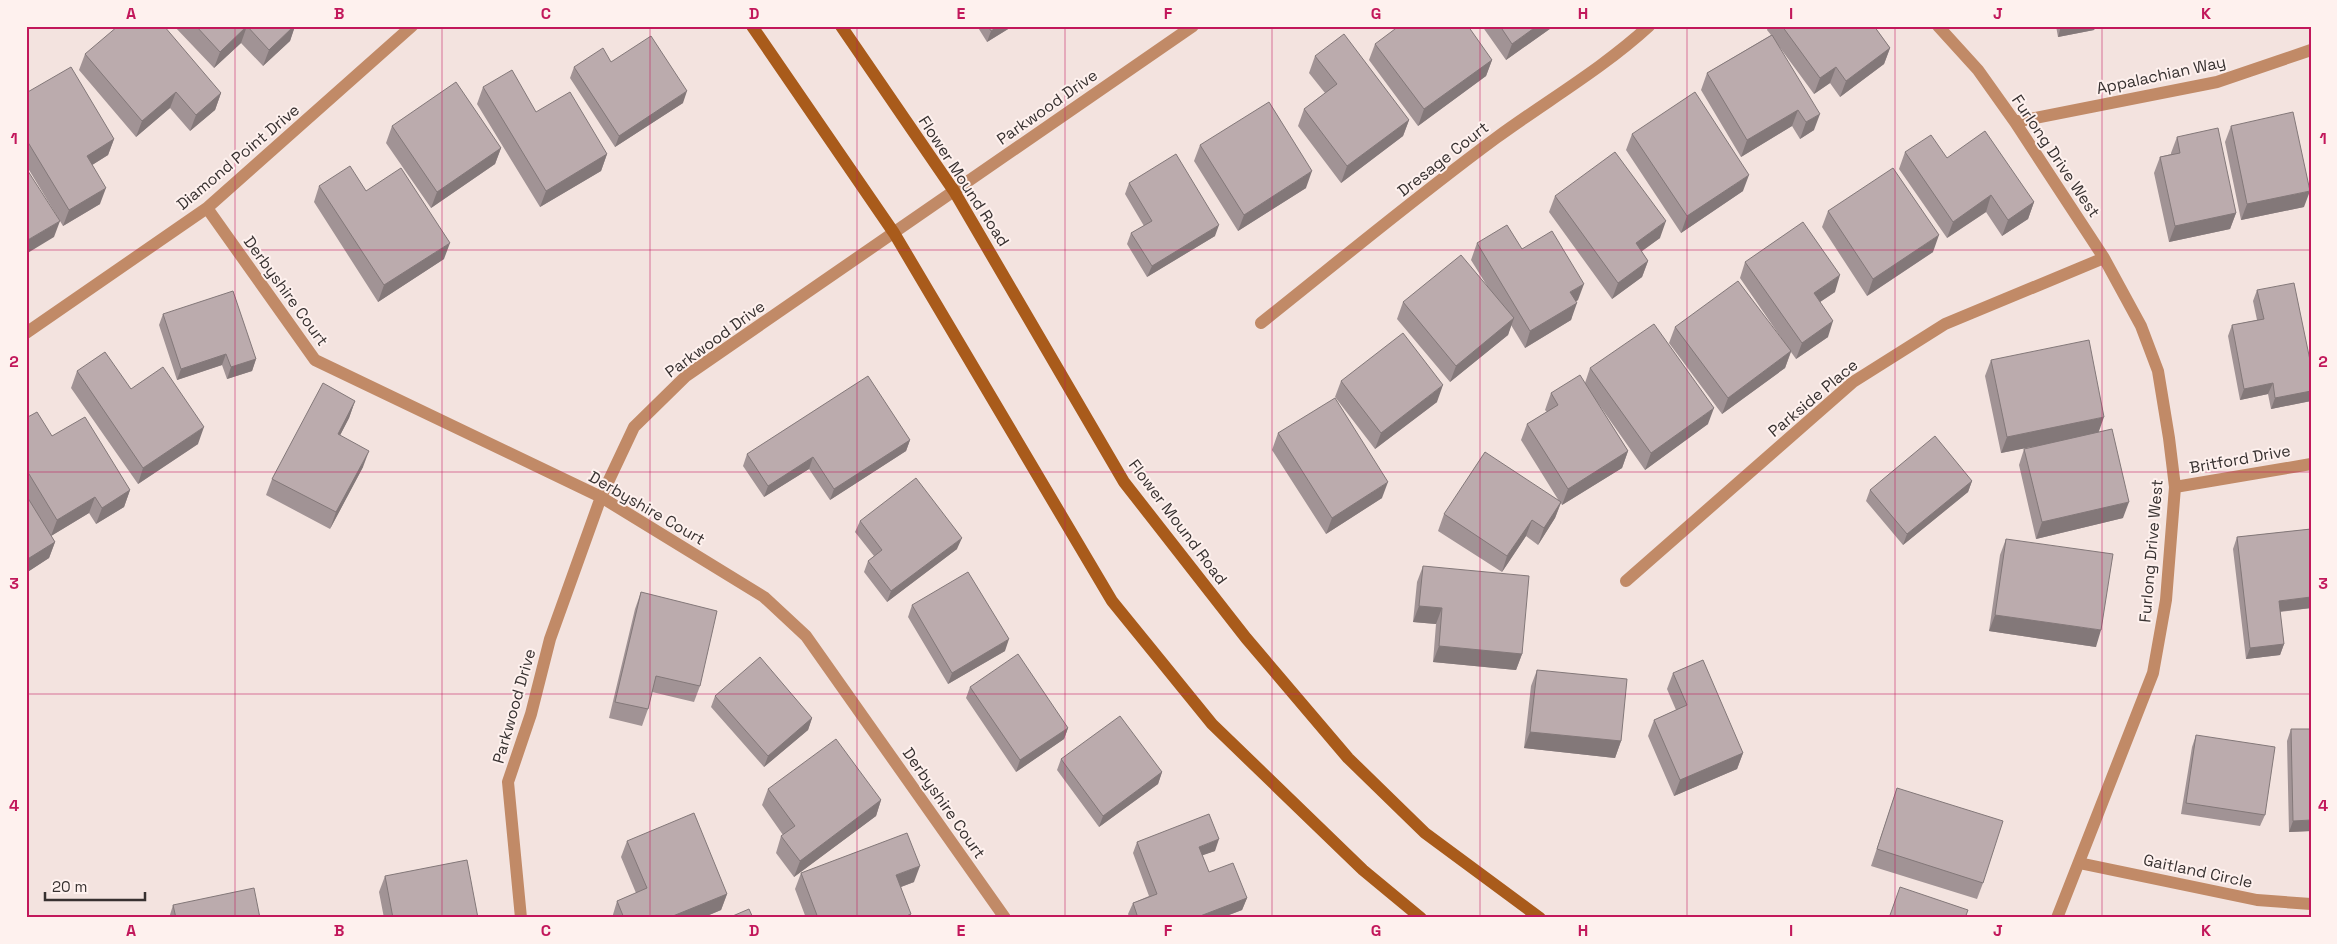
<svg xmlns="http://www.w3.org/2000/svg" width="2337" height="944" viewBox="0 0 2337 944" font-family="'Space Grotesk',sans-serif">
  <rect width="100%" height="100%" fill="#f3e3df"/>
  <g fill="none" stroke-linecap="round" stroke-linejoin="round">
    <path stroke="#c18a67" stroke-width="12" d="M 1938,26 L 1978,70 L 2015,122 L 2104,258 L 2141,326 L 2158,371 L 2169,438 L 2175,487 L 2166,600 L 2153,673 L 2057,918
      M 2015,122 L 2217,82 L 2311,50
      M 207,208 L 315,360 L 601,497 L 764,597 L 806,636 L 1005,918
      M 1261,323 C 1339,261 1416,197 1496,138 C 1548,100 1602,69 1649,26
      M 26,333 L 207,208 L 412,26
      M 2175,487 L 2311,464
      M 1626,581 L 1853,382 L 1945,324 L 2104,258
      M 2079,863 L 2257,900 L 2311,904
      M 521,918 L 508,782 L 531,714 L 550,639 L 601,497 L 634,427 L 686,376 L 1193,26"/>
    <path stroke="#a95b1b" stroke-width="12" d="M 752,26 L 894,233 L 1112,601 L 1212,724 L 1363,870 L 1421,918
      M 841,26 L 954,191 L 1124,482 L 1246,638 L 1348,758 L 1425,833 L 1540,918"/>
  </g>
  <path fill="#a19395" d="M 174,26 L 295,26 L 290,41 L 263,66 L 241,43 L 214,68 Z
    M 977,26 L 1013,26 L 987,42 Z
    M 1482,26 L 1554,26 L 1506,60 Z
    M 1768,26 L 1874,26 L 1890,48 L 1884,64 L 1840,97 L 1830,83 L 1814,94 L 1778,45 L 1814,130 L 1800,139 L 1792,126 L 1741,157 L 1701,90 L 1707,73 L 1771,35 L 1767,30 Z
    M 2056,26 L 2096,26 L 2094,30 L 2058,37 Z
    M 1375,44 L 1492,60 L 1486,76 L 1418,126 L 1369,60 Z
    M 85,54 L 221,93 L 215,110 L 190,131 L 170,108 L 136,137 L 79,70 Z
    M 1315,56 L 1409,120 L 1403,136 L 1341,183 L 1298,126 L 1304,109 L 1325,93 L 1309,73 Z
    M 611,62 L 683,103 L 615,147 L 570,78 L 574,67 Z
    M 483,87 L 536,112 L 607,154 L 601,171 L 540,207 L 477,104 Z
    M 26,93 L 114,139 L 108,155 L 92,165 L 100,204 L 63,226 L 26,165 Z
    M 392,126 L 501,148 L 495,164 L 431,208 L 386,143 Z
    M 2231,126 L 2304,207 L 2241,220 L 2225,142 Z
    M 1632,134 L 1743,191 L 1681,233 L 1626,150 Z
    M 2177,137 L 2236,213 L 2230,229 L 2169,242 L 2154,173 L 2160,157 L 2171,154 L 2171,153 Z
    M 1200,145 L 1306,188 L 1238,231 L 1194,161 Z
    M 1905,152 L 1947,158 L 2034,202 L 2028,219 L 2002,236 L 1986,212 L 1947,238 L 1899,169 Z
    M 1129,183 L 1215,236 L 1147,277 L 1127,244 L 1131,233 L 1144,226 L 1125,194 Z
    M 319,186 L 444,259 L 378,302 L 314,202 Z
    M 1555,196 L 1660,238 L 1641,251 L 1648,261 L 1642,277 L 1612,299 L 1549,212 Z
    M 1828,211 L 1933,252 L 1867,296 L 1822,227 Z
    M 1477,243 L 1522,249 L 1578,300 L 1576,301 L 1571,320 L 1525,348 L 1511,325 L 1508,335 L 1450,382 L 1397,319 L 1403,302 L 1489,289 L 1471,260 Z
    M 1745,262 L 1835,292 L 1820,302 L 1828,337 L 1796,359 L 1791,352 L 1785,368 L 1722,414 L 1669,343 L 1675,327 L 1786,345 L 1740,278 Z
    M 2257,290 L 2311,365 L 2311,401 L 2271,409 L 2268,394 L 2240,400 L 2228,336 L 2232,325 L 2257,320 L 2253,301 Z
    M 163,314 L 256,359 L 252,371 L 227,379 L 222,365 L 177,380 L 159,325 Z
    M 1991,360 L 2099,432 L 2123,518 L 2036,539 L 2019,465 L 2024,449 L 2040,445 L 2001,453 L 1985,376 Z
    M 1590,368 L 1708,424 L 1645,470 L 1595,399 L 1628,451 L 1622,468 L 1562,505 L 1561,503 L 1555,518 L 1538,545 L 1526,536 L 1502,572 L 1438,531 L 1444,514 L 1559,501 L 1521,440 L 1527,424 L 1547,412 L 1545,410 L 1551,393 L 1585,383 Z
    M 77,371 L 131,389 L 198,444 L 138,484 L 71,388 Z
    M 1341,381 L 1437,402 L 1375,449 L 1335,397 Z
    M 355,401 L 349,418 L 340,435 L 363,467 L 330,529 L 266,495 L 272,479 Z
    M 26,418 L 130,490 L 124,507 L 96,524 L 89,513 L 51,536 L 55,542 L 49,558 L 26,573 Z
    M 1278,433 L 1382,498 L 1326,534 L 1272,450 Z
    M 910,440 L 906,451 L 830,500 L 809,469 L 764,497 L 743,466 L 747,454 Z
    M 1972,481 L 1968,492 L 1903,545 L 1866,501 L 1870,490 Z
    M 860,521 L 957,549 L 887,602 L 864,572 L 868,561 L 874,556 L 855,532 Z
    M 2311,529 L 2311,608 L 2280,612 L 2284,644 L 2280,655 L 2246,659 L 2233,549 L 2237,537 Z
    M 2006,539 L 2096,647 L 1989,631 L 2000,555 Z
    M 1423,566 L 1522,654 L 1516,670 L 1433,662 L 1436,624 L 1413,622 L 1417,582 Z
    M 641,592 L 700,686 L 694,702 L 652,692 L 648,709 L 642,726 L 609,718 L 635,609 Z
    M 912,605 L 1005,651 L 948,684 L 908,617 Z
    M 1537,670 L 1621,741 L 1615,758 L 1524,748 L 1531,686 Z
    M 1673,673 L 1743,753 L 1737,769 L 1674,796 L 1648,736 L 1654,720 L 1676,710 L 1667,689 Z
    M 970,687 L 1068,728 L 1064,739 L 1016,772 L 966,698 Z
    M 715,696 L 812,718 L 808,730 L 764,767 L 711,707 Z
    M 2291,729 L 2311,729 L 2311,831 L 2289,832 L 2287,741 Z
    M 2196,735 L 2265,815 L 2260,826 L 2181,814 L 2192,747 Z
    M 1061,759 L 1162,772 L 1158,784 L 1099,827 L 1057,770 Z
    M 1897,788 L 1983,883 L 1977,899 L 1871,866 Z
    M 768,789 L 881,800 L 876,816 L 794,877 L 776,853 L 781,836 L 783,835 L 762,805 Z
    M 627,841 L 727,894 L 721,910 L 702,918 L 612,918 L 617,901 L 636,893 L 621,857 Z
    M 1137,842 L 1215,851 L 1202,855 L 1209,872 L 1247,898 L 1242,910 L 1221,918 L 1130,918 L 1128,914 L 1133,903 L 1149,896 L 1133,853 Z
    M 801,873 L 914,882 L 901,887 L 910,918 L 806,918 L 795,889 Z
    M 385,876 L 478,918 L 384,918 L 379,892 Z
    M 173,905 L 260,918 L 169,918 Z"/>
  <path fill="#837879" d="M 247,26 L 241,43 L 214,68 L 220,52 Z
    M 294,26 L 295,26 L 290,41 L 263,66 L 269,50 Z
    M 999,26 L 1013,26 L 987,42 L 991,31 Z
    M 1537,26 L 1554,26 L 1506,60 L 1512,44 Z
    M 2061,26 L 2096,26 L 2094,30 L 2058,37 Z
    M 1890,48 L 1884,64 L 1840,97 L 1846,81 Z
    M 1492,60 L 1486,76 L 1418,126 L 1424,109 Z
    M 1836,67 L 1830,83 L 1814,94 L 1820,78 Z
    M 687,91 L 683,103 L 615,147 L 619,136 Z
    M 176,92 L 170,108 L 136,137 L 142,121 Z
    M 221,93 L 215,110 L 190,131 L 196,115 Z
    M 1798,110 L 1792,126 L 1741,157 L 1747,140 Z
    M 1820,114 L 1814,130 L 1800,139 L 1806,122 Z
    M 1409,120 L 1403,136 L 1341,183 L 1347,166 Z
    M 114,139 L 108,155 L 81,172 L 87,156 Z
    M 501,148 L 495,164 L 431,208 L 437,192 Z
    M 607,154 L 601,171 L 540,207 L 546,191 Z
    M 1312,171 L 1306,188 L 1238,231 L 1244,215 Z
    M 1749,175 L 1743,191 L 1681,233 L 1687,216 Z
    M 106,188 L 100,204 L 63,226 L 69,210 Z
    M 2310,191 L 2304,207 L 2241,220 L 2247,204 Z
    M 1991,195 L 1986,212 L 1947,238 L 1953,222 Z
    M 2034,202 L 2028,219 L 2002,236 L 2008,220 Z
    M 2236,213 L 2230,229 L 2169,242 L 2175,226 Z
    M 60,221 L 54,237 L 26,254 L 26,241 Z
    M 1666,221 L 1660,238 L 1630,260 L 1636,243 Z
    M 1219,225 L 1215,236 L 1147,277 L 1152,266 Z
    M 1939,235 L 1933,252 L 1867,296 L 1873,279 Z
    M 450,243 L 444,259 L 378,302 L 384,285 Z
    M 1648,261 L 1642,277 L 1612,299 L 1618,283 Z
    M 1840,275 L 1835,292 L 1808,310 L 1814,293 Z
    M 1584,284 L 1578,300 L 1564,309 L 1570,292 Z
    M 1577,303 L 1571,320 L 1525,348 L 1530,331 Z
    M 1514,318 L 1508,335 L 1450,382 L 1456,366 Z
    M 1833,321 L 1828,337 L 1796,359 L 1802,343 Z
    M 1791,351 L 1785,368 L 1722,414 L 1728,398 Z
    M 226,354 L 222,365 L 177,380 L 181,369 Z
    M 256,359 L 252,371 L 227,379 L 231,367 Z
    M 2273,383 L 2268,394 L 2240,400 L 2244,389 Z
    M 1443,385 L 1437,402 L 1375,449 L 1381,433 Z
    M 2311,391 L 2311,401 L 2271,409 L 2275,398 Z
    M 355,401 L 349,418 L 332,451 L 338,434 Z
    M 1714,408 L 1708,424 L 1645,470 L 1651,453 Z
    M 2104,417 L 2098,434 L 2001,453 L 2007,437 Z
    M 204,427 L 198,444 L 138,484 L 143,468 Z
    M 910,440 L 906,451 L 830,500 L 834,489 Z
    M 369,451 L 363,467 L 330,529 L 336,512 Z
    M 1628,451 L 1622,468 L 1562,505 L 1568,489 Z
    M 813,457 L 809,469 L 764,497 L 768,486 Z
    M 1972,481 L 1968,492 L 1903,545 L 1907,534 Z
    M 1388,482 L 1382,498 L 1326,534 L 1332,518 Z
    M 130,490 L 124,507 L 96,524 L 102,508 Z
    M 95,497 L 89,513 L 51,536 L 57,520 Z
    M 1561,502 L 1555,518 L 1538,545 L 1544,528 Z
    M 2129,502 L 2123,518 L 2036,539 L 2042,522 Z
    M 1532,520 L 1526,536 L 1502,572 L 1507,556 Z
    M 962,538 L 957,549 L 887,602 L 891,591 Z
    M 55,542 L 49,558 L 26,573 L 26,560 Z
    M 2311,597 L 2311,608 L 2275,612 L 2279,601 Z
    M 1419,606 L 1442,608 L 1436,624 L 1413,622 Z
    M 1995,615 L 2101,630 L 2096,647 L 1989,631 Z
    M 1009,639 L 1005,651 L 948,684 L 952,673 Z
    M 2284,644 L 2280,655 L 2246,659 L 2250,648 Z
    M 1439,646 L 1522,654 L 1516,670 L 1433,662 Z
    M 812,718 L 808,730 L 764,767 L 768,756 Z
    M 1068,728 L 1064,739 L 1016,772 L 1020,760 Z
    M 1530,732 L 1621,741 L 1615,758 L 1524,748 Z
    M 1743,753 L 1737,769 L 1674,796 L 1680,780 Z
    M 1162,772 L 1158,784 L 1099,827 L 1103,816 Z
    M 881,800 L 876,816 L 794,877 L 800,861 Z
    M 2311,820 L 2311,831 L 2289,832 L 2293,821 Z
    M 1219,839 L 1215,851 L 1195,858 L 1199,847 Z
    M 920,866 L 914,882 L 890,891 L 896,875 Z
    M 727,894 L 721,910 L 702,918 L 668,918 Z
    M 1247,898 L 1242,910 L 1221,918 L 1195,918 Z
    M 911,914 L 910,918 L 902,918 Z"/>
  <path fill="#bbabad" stroke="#837879" d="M 118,26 L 164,26 L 221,93 L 196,115 L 176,92 L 142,121 L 85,54 Z
    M 196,26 L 294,26 L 269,50 L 247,26 L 220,52 Z
    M 988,26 L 999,26 L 991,31 Z
    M 1399,26 L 1468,26 L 1492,60 L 1424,109 L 1375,44 Z
    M 1500,26 L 1537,26 L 1512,44 Z
    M 1782,26 L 1874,26 L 1890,48 L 1846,81 L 1836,67 L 1820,78 Z
    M 1344,34 L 1409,120 L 1347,166 L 1304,109 L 1337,84 L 1315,56 Z
    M 1772,35 L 1820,114 L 1806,122 L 1798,110 L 1747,140 L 1707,73 Z
    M 651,36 L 687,91 L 619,136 L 574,67 L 603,48 L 611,62 Z
    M 71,67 L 114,139 L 87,156 L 106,188 L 69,210 L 26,139 L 26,93 Z
    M 512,70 L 536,112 L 570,92 L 607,154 L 546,191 L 483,87 Z
    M 456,82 L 501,148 L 437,192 L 392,126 Z
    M 1695,92 L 1749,175 L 1687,216 L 1632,134 Z
    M 1269,102 L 1312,171 L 1244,215 L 1200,145 Z
    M 2293,112 L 2310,191 L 2247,204 L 2231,126 Z
    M 2218,128 L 2236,213 L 2175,226 L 2160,157 L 2180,153 L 2177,137 Z
    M 1985,131 L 2034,202 L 2008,220 L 1991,195 L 1953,222 L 1905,152 L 1931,135 L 1947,158 Z
    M 1615,152 L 1666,221 L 1636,243 L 1648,261 L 1618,283 L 1555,196 Z
    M 1176,154 L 1219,225 L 1152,266 L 1131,233 L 1152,221 L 1129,183 Z
    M 350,166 L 366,191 L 401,168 L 450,243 L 384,285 L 319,186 Z
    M 26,168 L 60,221 L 26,241 Z
    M 1893,168 L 1939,235 L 1873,279 L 1828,211 Z
    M 1803,222 L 1840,275 L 1814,293 L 1833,321 L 1802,343 L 1745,262 Z
    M 1507,225 L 1522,249 L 1552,231 L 1584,284 L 1570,292 L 1577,303 L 1530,331 L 1477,243 Z
    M 1461,255 L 1514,318 L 1456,366 L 1403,302 Z
    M 1738,281 L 1791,351 L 1728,398 L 1675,327 Z
    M 2294,283 L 2311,365 L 2311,391 L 2275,398 L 2273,383 L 2244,389 L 2232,325 L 2264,319 L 2257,290 Z
    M 233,291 L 256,359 L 231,367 L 226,354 L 181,369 L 163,314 Z
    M 1654,324 L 1714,408 L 1651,453 L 1590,368 Z
    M 1403,333 L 1443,385 L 1381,433 L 1341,381 Z
    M 2089,340 L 2104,417 L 2007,437 L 1991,360 Z
    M 105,352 L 131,389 L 163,367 L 204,427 L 143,468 L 77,371 Z
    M 1580,375 L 1628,451 L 1568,489 L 1527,424 L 1558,405 L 1551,393 Z
    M 868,376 L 910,440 L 834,489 L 813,457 L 768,486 L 747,454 Z
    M 323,383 L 355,401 L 338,434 L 369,451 L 336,512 L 272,479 Z
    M 1335,398 L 1388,482 L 1332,518 L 1278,433 Z
    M 37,412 L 52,436 L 85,417 L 130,490 L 102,508 L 95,497 L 57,520 L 26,469 L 26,418 Z
    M 2112,429 L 2129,502 L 2042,522 L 2024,449 Z
    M 1935,436 L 1972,481 L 1907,534 L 1870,490 Z
    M 1485,452 L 1561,502 L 1544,528 L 1532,520 L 1507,556 L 1444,514 Z
    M 916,478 L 962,538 L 891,591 L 868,561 L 882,550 L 860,521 Z
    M 26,495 L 55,542 L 26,560 Z
    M 2311,529 L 2311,597 L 2279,601 L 2284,644 L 2250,648 L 2237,537 Z
    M 2006,539 L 2113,554 L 2101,630 L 1995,615 Z
    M 1423,566 L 1529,576 L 1522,654 L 1439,646 L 1442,608 L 1419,606 Z
    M 968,572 L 1009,639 L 952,673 L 912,605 Z
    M 641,592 L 717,611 L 700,686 L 656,676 L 648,709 L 615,702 Z
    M 1018,654 L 1068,728 L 1020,760 L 970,687 Z
    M 760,657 L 812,718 L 768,756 L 715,696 Z
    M 1703,660 L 1743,753 L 1680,780 L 1654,720 L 1687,705 L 1673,673 Z
    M 1537,670 L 1627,679 L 1621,741 L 1530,732 Z
    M 1120,716 L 1162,772 L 1103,816 L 1061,759 Z
    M 2291,729 L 2311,729 L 2311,820 L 2293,821 Z
    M 2196,735 L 2275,747 L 2265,815 L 2186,803 Z
    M 836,739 L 881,800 L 800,861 L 781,836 L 795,826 L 768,789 Z
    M 1897,788 L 2003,821 L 1983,883 L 1877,849 Z
    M 694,813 L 727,894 L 668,918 L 624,918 L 617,901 L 647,888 L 627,841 Z
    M 1209,814 L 1219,839 L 1199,847 L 1209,872 L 1233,863 L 1247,898 L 1195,918 L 1138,918 L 1133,903 L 1157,894 L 1137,842 Z
    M 907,833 L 920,866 L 896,875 L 911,914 L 902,918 L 818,918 L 801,873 Z
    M 467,860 L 478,918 L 393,918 L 385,876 Z
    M 1900,887 L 1968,910 L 1965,918 L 1889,918 Z
    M 254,888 L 260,918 L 176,918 L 173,905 Z
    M 749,909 L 753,918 L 728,918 Z"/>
  <path fill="none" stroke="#c2185b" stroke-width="1" stroke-opacity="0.55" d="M 235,26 L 235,918M 442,26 L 442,918M 650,26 L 650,918M 857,26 L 857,918M 1065,26 L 1065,918M 1272,26 L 1272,918M 1480,26 L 1480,918M 1687,26 L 1687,918M 1895,26 L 1895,918M 2102,26 L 2102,918M 26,250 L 2311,250M 26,472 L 2311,472M 26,694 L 2311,694"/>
  <g text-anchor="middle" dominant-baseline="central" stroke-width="4" stroke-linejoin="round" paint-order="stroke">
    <g font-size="16" fill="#373130" stroke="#fef1ee">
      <text transform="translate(2161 75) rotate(-12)">Appalachian Way</text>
      <text transform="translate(1047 107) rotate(-35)">Parkwood Drive</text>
      <text transform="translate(2056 156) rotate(56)">Furlong Drive West</text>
      <text transform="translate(238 157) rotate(-40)">Diamond Point Drive</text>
      <text transform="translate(1443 159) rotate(-38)">Dresage Court</text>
      <text transform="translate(964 181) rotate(57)">Flower Mound Road</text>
      <text transform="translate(286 291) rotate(54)">Derbyshire Court</text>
      <text transform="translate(715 339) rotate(-36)">Parkwood Drive</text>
      <text transform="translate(1813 398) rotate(-40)">Parkside Place</text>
      <text transform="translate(2240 459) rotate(-10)">Britford Drive</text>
      <text transform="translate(647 508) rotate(30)">Derbyshire Court</text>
      <text transform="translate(1178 522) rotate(53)">Flower Mound Road</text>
      <text transform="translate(2151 551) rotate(-85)">Furlong Drive West</text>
      <text transform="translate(514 706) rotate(-74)">Parkwood Drive</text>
      <text transform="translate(944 803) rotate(55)">Derbyshire Court</text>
      <text transform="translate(2198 871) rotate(12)">Gaitland Circle</text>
    </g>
  </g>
  <rect width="2337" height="944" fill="none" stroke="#fef1ee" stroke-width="55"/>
  <path d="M45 892v8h100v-8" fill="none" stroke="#373130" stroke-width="2.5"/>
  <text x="52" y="892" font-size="15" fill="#373130" stroke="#fef1ee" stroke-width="4" paint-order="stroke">20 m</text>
  <rect x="28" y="28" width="2282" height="888" fill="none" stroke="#c2185b" stroke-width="2"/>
  <g font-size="16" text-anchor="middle" font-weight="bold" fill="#c2185b">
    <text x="131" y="19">A</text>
    <text x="339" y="19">B</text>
    <text x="546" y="19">C</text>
    <text x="754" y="19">D</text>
    <text x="961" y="19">E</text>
    <text x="1168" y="19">F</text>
    <text x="1376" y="19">G</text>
    <text x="1583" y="19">H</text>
    <text x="1791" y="19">I</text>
    <text x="1998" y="19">J</text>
    <text x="2206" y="19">K</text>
    <text x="14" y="144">1</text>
    <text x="2323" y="144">1</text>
    <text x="14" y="367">2</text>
    <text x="2323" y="367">2</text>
    <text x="14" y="589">3</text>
    <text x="2323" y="589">3</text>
    <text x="14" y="811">4</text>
    <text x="2323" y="811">4</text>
    <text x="131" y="936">A</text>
    <text x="339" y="936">B</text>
    <text x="546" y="936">C</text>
    <text x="754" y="936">D</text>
    <text x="961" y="936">E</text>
    <text x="1168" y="936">F</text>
    <text x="1376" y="936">G</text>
    <text x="1583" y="936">H</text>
    <text x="1791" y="936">I</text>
    <text x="1998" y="936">J</text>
    <text x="2206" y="936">K</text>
  </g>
</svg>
